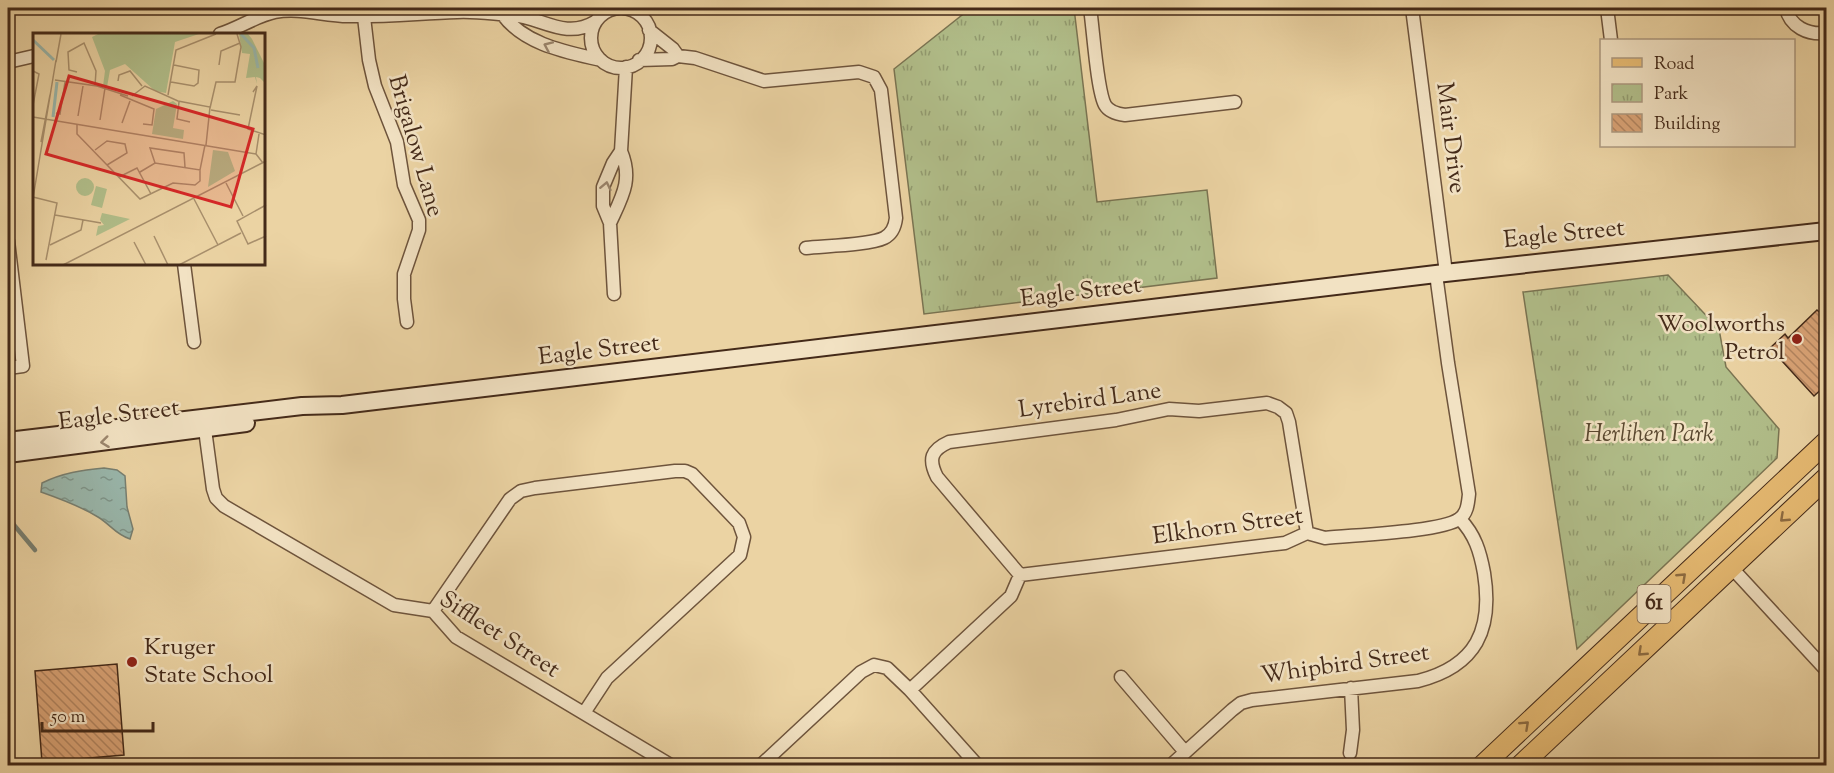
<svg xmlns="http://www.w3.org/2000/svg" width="1834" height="773" viewBox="0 0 1834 773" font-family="'Sorts Mill Goudy',serif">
  <defs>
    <pattern id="park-tufts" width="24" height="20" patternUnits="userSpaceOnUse" patternTransform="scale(1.5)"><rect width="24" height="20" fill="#b1be8a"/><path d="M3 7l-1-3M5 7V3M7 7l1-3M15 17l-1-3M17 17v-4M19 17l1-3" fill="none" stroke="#929b70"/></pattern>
    <pattern id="water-ripples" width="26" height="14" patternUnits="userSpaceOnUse" patternTransform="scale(1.5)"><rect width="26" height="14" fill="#99b7ac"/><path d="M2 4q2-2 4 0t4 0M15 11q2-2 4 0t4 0" fill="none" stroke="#7e958b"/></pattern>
    <pattern id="building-back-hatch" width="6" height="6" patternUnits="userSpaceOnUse" patternTransform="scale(1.5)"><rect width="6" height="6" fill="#d8a275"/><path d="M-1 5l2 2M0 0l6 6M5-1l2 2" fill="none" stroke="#b1845f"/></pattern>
  </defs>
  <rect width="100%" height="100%" fill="#ebd3a3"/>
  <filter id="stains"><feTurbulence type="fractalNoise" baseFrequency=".00333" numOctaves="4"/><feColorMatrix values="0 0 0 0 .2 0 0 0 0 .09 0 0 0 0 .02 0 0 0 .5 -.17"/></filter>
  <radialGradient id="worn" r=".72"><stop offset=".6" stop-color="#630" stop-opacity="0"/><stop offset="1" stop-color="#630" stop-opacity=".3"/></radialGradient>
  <path fill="url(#park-tufts)" stroke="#7a7452" stroke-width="1.5" d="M 971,8 L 1074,8 L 1097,202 L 1207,190 L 1217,278 L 924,314 L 894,69 Z
    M 1668,275 L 1719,329 L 1726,367 L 1779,429 L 1777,458 L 1577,649 L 1523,292 Z"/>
  <path fill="url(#water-ripples)" stroke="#777f71" stroke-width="1.5" d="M 104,468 L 117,470 L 125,476 L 127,507 L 133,529 L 130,539 C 115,534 111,525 98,517 C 80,506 61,499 41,492 L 42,483 C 62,473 82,470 104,468 Z"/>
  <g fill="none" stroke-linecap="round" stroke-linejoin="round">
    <path stroke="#777f71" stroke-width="4.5" d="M 8,513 L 14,525 L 35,550"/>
  </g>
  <path fill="url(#building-back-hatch)" stroke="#442a19" stroke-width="1.5" d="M 1817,310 L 1827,319 L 1827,384 L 1814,396 L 1770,348 L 1785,334 L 1788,338 Z
    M 117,664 L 124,755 L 42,762 L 35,671 Z"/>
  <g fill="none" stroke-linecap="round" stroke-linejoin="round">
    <defs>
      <path id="street" d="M 1090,8 C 1093,27 1097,91 1105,105 C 1109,112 1117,114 1125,115 L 1235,102
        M 1412,8 L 1446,273
        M 1607,8 L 1611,40
        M 1786,8 C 1790,27 1808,35 1826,33
        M591 38a30 30 0 1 1 60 0a30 30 0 1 1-60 0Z
        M 503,15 C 525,45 567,52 601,60
        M 364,17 L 369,60 L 375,86 L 397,142 L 404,185 L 419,220 L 419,230 L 404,274 L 404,299 L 407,322
        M 649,30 L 673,49 L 678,56
        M 220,34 C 239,28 256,16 275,12 C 299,7 324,16 348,16 C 385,17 421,13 457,12 C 476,11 494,14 512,15 C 541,17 565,40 595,22
        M 639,60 L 672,59 L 678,56 L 695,58 L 764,81 L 859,72 L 874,77 L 881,90 L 896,218 C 895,227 892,234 884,238 C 870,245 824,246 806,248
        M 8,62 L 34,56
        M 610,223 C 622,197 633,180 621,151 L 626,67
        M 8,241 L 23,366 L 8,368
        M 184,264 L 194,342
        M 614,294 L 610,223 L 603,206 L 603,187 L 613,163 L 621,151
        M 204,422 L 213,489 L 216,498 L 224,506 L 394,605 L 433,611 L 456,637 L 672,766
        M 1731,567 L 1826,670
        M 1020,575 L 937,477 C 928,459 931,450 949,442 L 1116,420 L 1169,409 L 1199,411 L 1267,403 L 1278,407 L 1286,413 L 1289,422 L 1307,533
        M 433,611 L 510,499 L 521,491 L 535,488 L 675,471 L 685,471 L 692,474 L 739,523 L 744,537 L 740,555 L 607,678 L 584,713
        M 1121,677 L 1185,752
        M 910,690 L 1011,596 L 1020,575 L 1285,543 L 1307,533 L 1325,538 C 1352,535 1441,532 1459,519 C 1467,514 1468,504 1469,494 L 1448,363 L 1436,274
        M 1350,753 L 1353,730 L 1351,688
        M 760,766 L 861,672 L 874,665 L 887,668 L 910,690 L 978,766
        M 1170,766 L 1232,710 L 1241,703 L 1252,700 L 1418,681 C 1477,666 1493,629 1484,573 C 1480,551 1475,535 1460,519"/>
      <path id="secondary" d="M 8,441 L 302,406 L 342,405 L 1436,274 L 1826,231
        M 8,454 L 246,423"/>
      <path id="primary" d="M 1482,766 L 1826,442
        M 1520,766 L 1826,478"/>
    </defs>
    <use href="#street" stroke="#6e543c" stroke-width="15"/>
    <use href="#secondary" stroke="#442a19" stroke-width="20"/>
    <use href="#primary" stroke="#442a19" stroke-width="22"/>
    <use href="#street" stroke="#f2e2c3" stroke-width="12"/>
    <use href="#secondary" stroke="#f2e2c3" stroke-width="16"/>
    <use href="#primary" stroke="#e6ba72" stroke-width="20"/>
  </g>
  <defs><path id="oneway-chevron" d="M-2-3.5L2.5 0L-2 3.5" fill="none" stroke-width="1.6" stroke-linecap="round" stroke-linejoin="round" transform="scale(1.5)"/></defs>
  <g stroke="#9b866e">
    <use href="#oneway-chevron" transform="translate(548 46) rotate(-156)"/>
    <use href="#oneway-chevron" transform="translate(606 186) rotate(-78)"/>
    <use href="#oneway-chevron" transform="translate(105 442) rotate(173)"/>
  </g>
  <g stroke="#8d6b41">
    <use href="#oneway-chevron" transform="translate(1784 518) rotate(137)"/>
    <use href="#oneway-chevron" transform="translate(1682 577) rotate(-43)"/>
    <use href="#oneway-chevron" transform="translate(1642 652) rotate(137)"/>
    <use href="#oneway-chevron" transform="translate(1525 725) rotate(-43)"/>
  </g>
  <g fill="#8f2418" stroke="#f2e2c3" stroke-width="2">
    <circle cx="1797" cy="339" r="6"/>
    <circle cx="132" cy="662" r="6"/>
  </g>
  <g text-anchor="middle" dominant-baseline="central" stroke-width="5" stroke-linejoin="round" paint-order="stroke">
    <rect fill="#f2e2c3" stroke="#78614c" stroke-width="1.5" x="1637.5" y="585" width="33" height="38" rx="4.5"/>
    <g font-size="22" font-weight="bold" fill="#442a19">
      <text x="1654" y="604">61</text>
    </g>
    <g font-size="24" fill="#442a19" stroke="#f2e2c3">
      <text transform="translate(1450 138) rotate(83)">Mair Drive</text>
      <text transform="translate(415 146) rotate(74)">Brigalow Lane</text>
      <text transform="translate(1564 235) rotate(-6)">Eagle Street</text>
      <text transform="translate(1081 293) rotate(-7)">Eagle Street</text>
      <text transform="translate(599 351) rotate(-7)">Eagle Street</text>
      <text transform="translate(1090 401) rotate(-8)">Lyrebird Lane</text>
      <text transform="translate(119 416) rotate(-7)">Eagle Street</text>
      <text transform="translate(1228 527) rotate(-8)">Elkhorn Street</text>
      <text transform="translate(499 635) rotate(33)">Siffleet Street</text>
      <text transform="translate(1345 665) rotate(-8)">Whipbird Street</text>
    </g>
    <g font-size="24" fill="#442a19" stroke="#f2e2c3" text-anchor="end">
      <text x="1785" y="325">Woolworths<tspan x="1785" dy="28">Petrol</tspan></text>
      <text x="144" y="648" text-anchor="start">Kruger<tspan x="144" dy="28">State School</tspan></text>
    </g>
    <g font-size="24" font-style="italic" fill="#5a4830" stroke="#f2e2c3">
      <text x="1649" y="435">Herlihen Park</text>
    </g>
  </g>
  <g transform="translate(33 33)">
    <rect width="232" height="232" fill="#ebd3a3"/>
    <path d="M 65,1 L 166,1 L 142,9 L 133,60 L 122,58 L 92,31 L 77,37 L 74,54 L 70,53 L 72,38 L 59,4 ZM 206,1 L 215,1 L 219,6 L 232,32 L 232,50 L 227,45 L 223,44 L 224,51 L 222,44 L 213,45 L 217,21 L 209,20 ZM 140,68 L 144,71 L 140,95 L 151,97 L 150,106 L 119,101 L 123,76 ZM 180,117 L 195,119 L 202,138 L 175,154 ZM 69,180 L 97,186 L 63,203 L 65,193 L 71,192 L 67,187 Z" fill="#b1be8a"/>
    <path d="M43 154a9 9 0 1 1 18 0a9 9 0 1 1-18 0ZM 63,153 L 74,156 L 69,175 L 58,172 Z" fill="#b1be8a"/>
    <path fill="none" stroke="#99b7ac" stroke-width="3" d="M 208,1 L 221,15 L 225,35M 0,7 L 21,27M 20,84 L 24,49"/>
    <path fill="none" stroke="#a88f6c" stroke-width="1.5" d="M 23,29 L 28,1M 186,32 L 188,18 L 207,10M 0,38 L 6,41 L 0,72M 44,39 L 36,37 L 35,19 L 51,10 L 63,38 L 62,53M 22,47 L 64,53 L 95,63M 85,48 L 86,42 L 97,38 L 109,53M 138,49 L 161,53 L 165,50 L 166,37 L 141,32M 220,59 L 224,53 L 215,96 L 233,102M 87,62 L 121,76 L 119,92 L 110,91M 135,62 L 143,17 L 183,1M 99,63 L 112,53 L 145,68 L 177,74 L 173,112M 146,69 L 144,86 L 157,89M 177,75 L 183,49 L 202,49 L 208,14 L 204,1M 178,77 L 207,82M 23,80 L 27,81 L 32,49M 45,83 L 50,53M 0,84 L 223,121 L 230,130M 67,87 L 72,55M 89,90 L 97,68M 44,91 L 44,101 L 107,166 L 140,150 L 162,152 L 167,148 L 167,137M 8,109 L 17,62M 62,117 L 74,108 L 92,111 L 94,120 L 74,132M 223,121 L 226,101M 122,130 L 117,115 L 151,120 L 152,134M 107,139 L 122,130 L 167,137 L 172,112M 86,144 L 104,135 L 118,161M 193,150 L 210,183M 0,164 L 24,170 L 13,227M 0,165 L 23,27M 161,166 L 185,212M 233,172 L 204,188 L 215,211 L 233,203M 22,182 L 68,190M 121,203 L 135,232M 101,209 L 113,232M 17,212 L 48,197 L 50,187M 30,232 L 233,128M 146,232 L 208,200"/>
    <path fill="#d62828" fill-opacity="0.15" stroke="#d62828" stroke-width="3" d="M 36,43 L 220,96 L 198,174 L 13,121 Z"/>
    <rect width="232" height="232" fill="none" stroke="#442a19" stroke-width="3"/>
  </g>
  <rect width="1834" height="773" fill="none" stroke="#ebd3a3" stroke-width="30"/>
  <rect x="9" y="9" width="1816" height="755" fill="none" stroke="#442a19" stroke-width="3"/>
  <rect x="15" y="15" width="1804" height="743" fill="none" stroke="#442a19" stroke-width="1.5"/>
  <rect x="1600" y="39" width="195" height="108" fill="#f2e2c3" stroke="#ac987f" stroke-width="1.5"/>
  <rect x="1612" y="58" width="30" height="9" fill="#e6ba72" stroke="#ac987f" stroke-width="1.5"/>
  <text x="1654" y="69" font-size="18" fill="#442a19">Road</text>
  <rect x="1612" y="84" width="30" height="18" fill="url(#park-tufts)" stroke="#ac987f" stroke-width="1.5"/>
  <text x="1654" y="99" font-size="18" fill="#442a19">Park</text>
  <rect x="1612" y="114" width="30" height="18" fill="url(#building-back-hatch)" stroke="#ac987f" stroke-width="1.5"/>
  <text x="1654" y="129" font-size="18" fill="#442a19">Building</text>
  <path d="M42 722v9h111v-9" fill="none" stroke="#442a19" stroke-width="3"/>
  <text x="51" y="722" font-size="18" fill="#442a19" stroke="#f2e2c3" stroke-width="4.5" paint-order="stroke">50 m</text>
  <rect width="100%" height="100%" filter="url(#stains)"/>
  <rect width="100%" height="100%" fill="url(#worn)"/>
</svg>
